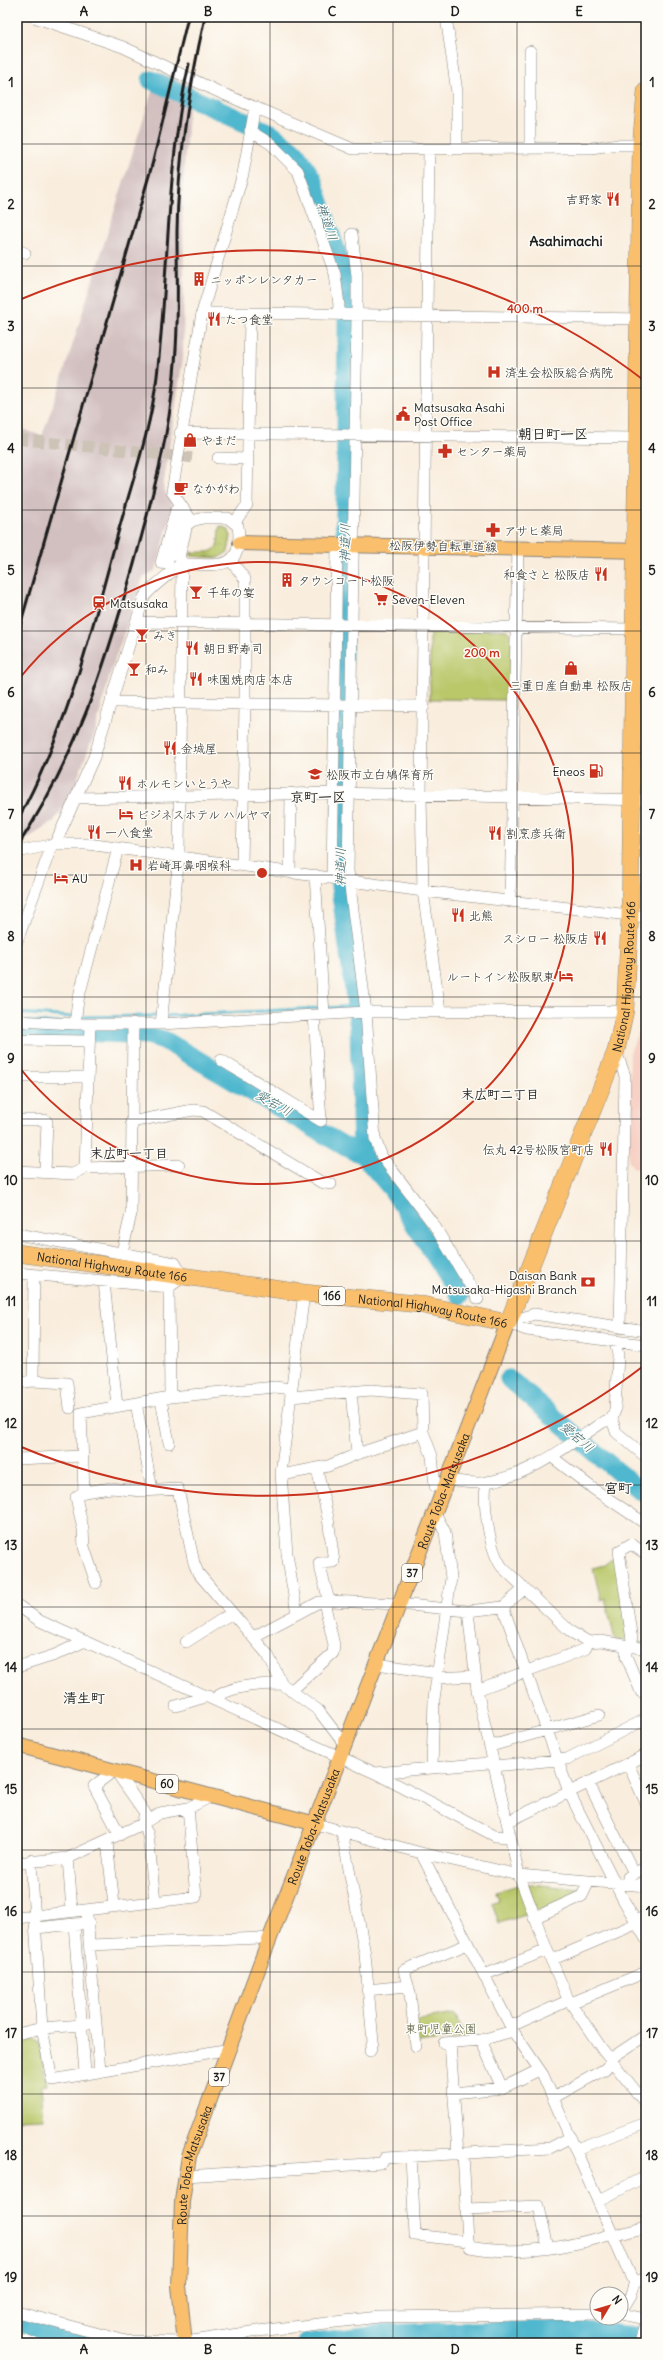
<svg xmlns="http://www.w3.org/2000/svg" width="663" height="2360" viewBox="0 0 663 2360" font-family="Delius,'Klee One',sans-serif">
  <defs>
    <pattern id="grass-tufts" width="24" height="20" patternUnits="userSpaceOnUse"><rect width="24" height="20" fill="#bac86a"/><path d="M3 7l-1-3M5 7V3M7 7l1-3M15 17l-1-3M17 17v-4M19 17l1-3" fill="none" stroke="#9fab5b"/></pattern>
  </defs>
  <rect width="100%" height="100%" fill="#fdfcf7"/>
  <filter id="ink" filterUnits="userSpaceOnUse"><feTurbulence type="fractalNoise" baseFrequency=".025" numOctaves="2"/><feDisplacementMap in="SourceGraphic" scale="8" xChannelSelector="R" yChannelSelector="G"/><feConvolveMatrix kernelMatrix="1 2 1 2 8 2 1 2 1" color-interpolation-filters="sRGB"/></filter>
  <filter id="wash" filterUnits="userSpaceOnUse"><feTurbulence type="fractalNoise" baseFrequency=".012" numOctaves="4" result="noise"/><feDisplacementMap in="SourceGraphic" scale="16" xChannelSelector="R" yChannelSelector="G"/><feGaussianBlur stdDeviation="0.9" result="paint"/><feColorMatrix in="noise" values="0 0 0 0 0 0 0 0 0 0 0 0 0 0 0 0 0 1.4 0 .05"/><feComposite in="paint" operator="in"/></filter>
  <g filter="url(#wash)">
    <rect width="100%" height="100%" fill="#f9eddd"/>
    <path fill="#f7d1c6" d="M 646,1011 L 646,1168 L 634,1168 L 628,1161 L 630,1053 Z"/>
    <path fill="#d2bfbf" d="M 158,72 L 190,84 L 182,196 L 184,276 L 183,358 L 163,487 L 173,507 L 156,570 L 143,578 L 111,671 L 95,732 L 70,798 L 53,822 L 30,837 L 17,842 L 17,427 L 42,436 L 62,378 Z"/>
    <path fill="url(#grass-tufts)" stroke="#6b7243" d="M 220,526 L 228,529 L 231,536 L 228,552 L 218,558 L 191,556 L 190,553 C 200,550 215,557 218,542 C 219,537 218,531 220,526 Z"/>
    <path fill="#bac86a" stroke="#6b7243" d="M 435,629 L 507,630 L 512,636 L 509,700 L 430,699 L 430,633 Z
      M 617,1555 L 628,1638 L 625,1641 L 615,1640 L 605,1598 L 601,1600 L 593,1568 L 604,1565 Z
      M 531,1884 L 580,1889 L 579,1893 L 540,1911 L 537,1910 L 528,1886 Z
      M 518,1885 L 529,1914 L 499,1923 L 492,1903 L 499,1900 L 496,1892 Z
      M 455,2014 L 466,2037 L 417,2043 L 415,2021 Z
      M 31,2037 L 39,2043 L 47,2085 L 41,2086 L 44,2119 L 17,2120 L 17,2040 Z"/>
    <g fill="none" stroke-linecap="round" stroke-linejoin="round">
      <path stroke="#50b7ce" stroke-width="3" d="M 326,1008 L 356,1006
        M 17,1013 L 73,1017
        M 165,1016 L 321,1008
        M 79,1017 L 159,1016"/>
      <path stroke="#50b7ce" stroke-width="19" d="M 151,80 L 270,133 L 296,153 L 312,178 L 344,274 L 347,322 L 346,427 L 340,887 L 359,1028 L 362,1154
        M 17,1029 L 147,1035 L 164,1040 L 344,1146 L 362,1154 L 392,1189 L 460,1295
        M 509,1379 L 637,1488 L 646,1493
        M 17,2322 L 87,2343
        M 306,2343 L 382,2334 L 500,2330 L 583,2331 L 646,2337"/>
    </g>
  </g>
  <g filter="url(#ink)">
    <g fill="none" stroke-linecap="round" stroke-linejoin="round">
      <path stroke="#cdc3b6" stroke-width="11" stroke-dasharray="11 5.5" stroke-linecap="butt" d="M 17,439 L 194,458"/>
      <defs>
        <path id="minor" d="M 34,17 L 123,47 L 219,92 L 353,149 L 591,148 L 612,145 L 646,145
          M 446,17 L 457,92 L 457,149
          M 250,131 L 271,144 L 298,171 L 335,274 L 339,305 L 338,315
          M 530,148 L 530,51
          M 429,150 L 421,796 L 423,891 L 440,1011
          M 352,234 L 357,276 L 357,315 L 348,871 L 366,1012 L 375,1139 L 382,1157 L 434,1225 L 478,1299
          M 17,250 L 25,253
          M 202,313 L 250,313
          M 180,433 L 637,438
          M 218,458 L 248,459
          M 176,510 L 180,515 L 167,564 L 161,563 Z
          M 192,521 L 172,492 L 202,313 L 243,174 L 255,107
          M 235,522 L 247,505 L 250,313 L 644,319
          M 231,561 L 245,579 L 245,703 L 242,865
          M 137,622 L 633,629
          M 111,700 L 117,702 L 424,706
          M 75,798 L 334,793 L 646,800
          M 55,844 L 94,757 L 144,597 C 154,584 170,575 182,562
          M 17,852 L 55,844 L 88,844 L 423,891 L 646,917
          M 290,871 L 291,793
          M 315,875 L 324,1014
          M 332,878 L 337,545
          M 510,902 L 518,547
          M 17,941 L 52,845
          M 17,1021 L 75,1024 L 161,1024 L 366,1012 L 625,1011
          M 75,1024 L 78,1000 L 118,848
          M 161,1024 L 179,857 L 182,562 L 179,557 L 187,525 L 192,521 L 203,518 L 228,518 L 238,526 C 244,568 222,566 187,564 L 182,562
          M 17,1040 L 90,1041
          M 616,1051 L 625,1076 L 620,1328
          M 221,1060 L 321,1121 L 314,1015
          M 17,1077 L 88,1077
          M 17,1120 L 45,1120 L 47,1122 L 45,1172
          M 131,1122 L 193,1110 L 203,1111 L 321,1182 L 331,1184
          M 85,1168 L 90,1024
          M 17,1171 L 73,1174 L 85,1168 L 179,1165
          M 17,1234 L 175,1263 L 183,1277 L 169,1287 L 17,1273
          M 122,1252 L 131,1214 L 133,1023
          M 34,1275 L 33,1381 L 67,1383 L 70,1408
          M 104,1282 L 117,1406
          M 169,1287 L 170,1397
          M 304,1293 L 281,1473 L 287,1554 L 297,1614 L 319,1602 L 329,1601 L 399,1604 L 468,1611 L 503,1607 L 524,1589
          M 508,1323 L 534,1314 L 646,1331
          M 508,1323 L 527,1330 L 646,1345
          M 615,1342 L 618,1355 L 615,1410 L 612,1419 L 616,1432 L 646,1457
          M 17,1383 L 33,1381
          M 351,1392 L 357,1454
          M 291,1397 L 371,1390 L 422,1394 L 423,1432
          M 161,1399 L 169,1443
          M 136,1403 L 152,1490
          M 552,1457 L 595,1490 L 646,1524
          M 17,1459 L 82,1456
          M 317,1469 L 328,1518 L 334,1562 L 319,1563 L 329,1601
          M 282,1475 L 328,1466 L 357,1454 L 423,1432 L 432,1456 L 435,1486 L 445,1486
          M 447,1480 C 459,1481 475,1485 487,1482 C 531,1475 567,1446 603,1422 L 612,1419
          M 486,1483 C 483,1505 489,1549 502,1567 L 571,1632 L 589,1642 L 601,1641 L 646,1649
          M 84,1492 L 111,1488 L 142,1491 L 178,1489 L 194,1563 L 198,1573 L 268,1655 L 282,1684 L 318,1710 L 345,1745
          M 96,1583 L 84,1547 L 83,1529 L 76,1497 L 84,1492 L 81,1413 L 170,1397 L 275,1387 L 292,1389
          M 17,1605 L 40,1621 L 375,1773 L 495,1836 L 510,1837
          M 503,1607 L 569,1792 L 624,1901 L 646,1939
          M 468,1611 L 477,1690 L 519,1875 L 547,1950 L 568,1999 L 602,2049 L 646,2104
          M 253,1637 L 297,1614
          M 186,1642 L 232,1613
          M 626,1647 L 626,1656 L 641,1692 L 646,1690
          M 633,1647 L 619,1551 L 631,1544 L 646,1554
          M 377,1664 L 437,1673
          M 17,1667 L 55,1655 L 85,1641
          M 437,1678 L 475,1676
          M 477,1690 L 585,1649 L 589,1642
          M 291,1691 L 333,1653 L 334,1645 L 324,1602
          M 214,1699 C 230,1685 261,1684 282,1684
          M 176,1706 L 208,1696
          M 491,1746 L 599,1715
          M 628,1764 L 646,1803
          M 432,1768 L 434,1699 L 451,1578 L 445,1532 L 435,1513
          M 375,1773 L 489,1763 L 495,1766 L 567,1759 L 646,1719
          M 588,1782 L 634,1873
          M 507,1822 L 646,1755
          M 316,1824 L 421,1853 L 519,1875 L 646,1886
          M 342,1832 L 365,1954 L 373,2042 L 370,2051
          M 120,1835 L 94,1786 L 115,1770 L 145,1813 L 142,1824 L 148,1834 L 155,1901
          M 107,1842 L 114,1905
          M 421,1853 L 513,2031 L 543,2075 L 631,2277 L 635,2281 L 646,2279
          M 68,1858 L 72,1910
          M 31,1860 L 42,2028 L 82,2025 L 96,2022
          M 17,1863 L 68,1858 L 142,1824 L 160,1813 L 188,1808
          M 628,1877 L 646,1867
          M 87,1917 L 100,2071
          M 17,1918 L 196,1897 L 188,1808 L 212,1796
          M 534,1918 L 582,1896 L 588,1883
          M 36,1928 L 74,1924
          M 90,1945 L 261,1938 L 269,1942
          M 551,1960 L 631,1926 L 646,1915
          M 484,1975 L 547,1950
          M 367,1990 L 407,1986
          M 571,2003 L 646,1972
          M 510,2024 L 518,2023 L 563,2003 L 568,1999
          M 17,2034 L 42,2028 L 52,2080 L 230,2049
          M 481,2040 L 502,2088
          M 444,2043 L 481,2040 L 513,2031
          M 450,2043 L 458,2154
          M 416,2046 L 410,1993 L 404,1970 L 468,1944
          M 610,2059 L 646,2035
          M 85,2073 L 74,1924 L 89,1923
          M 453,2093 L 502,2088 L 539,2070
          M 553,2098 L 605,2069 L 612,2061
          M 576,2149 L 646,2123
          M 463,2154 L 468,2241
          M 411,2156 L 415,2235 L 468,2241 L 470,2247 C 517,2256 567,2248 612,2234
          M 186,2176 L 382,2163 L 385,2158 L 550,2148 L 571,2137
          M 598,2201 L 646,2176
          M 467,2209 L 539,2206 L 548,2248
          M 613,2236 L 646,2227
          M 17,2312 L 126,2341 L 185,2342 L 258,2331 L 379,2317 L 597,2314
          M 621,2314 L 646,2319 L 640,2343
          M 625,2314 L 623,2308 L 631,2295 L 635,2281
          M 17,2338 L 34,2343"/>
        <g id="major">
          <path d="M 240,543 L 646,551"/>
          <path d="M 17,1745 L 316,1824"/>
          <path id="s1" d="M 185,2343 L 179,2286 L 182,2201 L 189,2156 L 263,1956 L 508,1323"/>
        </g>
        <g id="highway">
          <path id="s2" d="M 17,1253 L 304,1293 L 418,1304 L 508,1323 L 616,1051 L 625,1011 L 630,915 L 641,145 L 646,90"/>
        </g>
      </defs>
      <use href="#minor" stroke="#8a847c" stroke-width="12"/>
      <use href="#major" stroke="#8a847c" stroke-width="16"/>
      <use href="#highway" stroke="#8a847c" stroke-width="18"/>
      <use href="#minor" stroke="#fff" stroke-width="11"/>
      <use href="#major" stroke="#f9bf6c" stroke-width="14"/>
      <use href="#highway" stroke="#f9bf6c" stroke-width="17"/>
      <path stroke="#1c1c1c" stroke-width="3" d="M 17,636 L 152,165 L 188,17
        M 17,821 C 68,728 92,630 119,529 C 133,479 151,428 157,376 C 169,273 166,166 189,64
        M 17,847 C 76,758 105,666 134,564 C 151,501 169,439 174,374 C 179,326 177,279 177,231 C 178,158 189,88 205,17"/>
    </g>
  </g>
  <path fill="none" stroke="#1c1c1c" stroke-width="1" stroke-opacity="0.55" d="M 146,17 L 146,2343M 270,17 L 270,2343M 393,17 L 393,2343M 517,17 L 517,2343M 17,144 L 646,144M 17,266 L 646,266M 17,388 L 646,388M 17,510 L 646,510M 17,631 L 646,631M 17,753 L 646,753M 17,875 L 646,875M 17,997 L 646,997M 17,1119 L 646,1119M 17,1241 L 646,1241M 17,1363 L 646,1363M 17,1485 L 646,1485M 17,1607 L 646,1607M 17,1729 L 646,1729M 17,1850 L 646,1850M 17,1972 L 646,1972M 17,2094 L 646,2094M 17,2216 L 646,2216"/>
  <g fill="none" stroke="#c8321e" stroke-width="2">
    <path d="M19 679A311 311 0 1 1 19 1067"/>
    <path d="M646 1364A623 623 0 0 1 19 1446M19 300A623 623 0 0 1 646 382"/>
  </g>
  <defs>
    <symbol id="restaurant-bare" viewBox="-9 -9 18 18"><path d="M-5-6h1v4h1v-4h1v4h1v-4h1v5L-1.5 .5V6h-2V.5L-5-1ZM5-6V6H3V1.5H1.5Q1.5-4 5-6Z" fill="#c8321e" stroke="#fdfcf7" stroke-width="2.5" paint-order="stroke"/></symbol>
    <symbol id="building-bare" viewBox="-9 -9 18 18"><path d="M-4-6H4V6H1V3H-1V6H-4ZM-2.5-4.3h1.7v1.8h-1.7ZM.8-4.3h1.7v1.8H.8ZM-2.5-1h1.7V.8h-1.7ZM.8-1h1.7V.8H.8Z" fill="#c8321e" stroke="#fdfcf7" stroke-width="2.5" paint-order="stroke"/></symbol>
    <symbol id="hospital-bare" viewBox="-9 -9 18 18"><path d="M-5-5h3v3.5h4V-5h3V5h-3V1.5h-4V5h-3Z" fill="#c8321e" stroke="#fdfcf7" stroke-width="2.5" paint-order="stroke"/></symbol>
    <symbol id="civic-bare" viewBox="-9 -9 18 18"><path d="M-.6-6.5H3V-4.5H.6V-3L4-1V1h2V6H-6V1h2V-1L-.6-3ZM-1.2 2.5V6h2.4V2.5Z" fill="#c8321e" stroke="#fdfcf7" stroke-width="2.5" paint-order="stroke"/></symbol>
    <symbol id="shop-bare" viewBox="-9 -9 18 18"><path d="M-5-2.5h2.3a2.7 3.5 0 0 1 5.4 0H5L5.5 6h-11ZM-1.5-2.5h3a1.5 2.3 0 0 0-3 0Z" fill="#c8321e" stroke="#fdfcf7" stroke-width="2.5" paint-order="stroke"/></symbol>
    <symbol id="pharmacy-bare" viewBox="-9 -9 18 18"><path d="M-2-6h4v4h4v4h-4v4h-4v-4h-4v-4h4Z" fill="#c8321e" stroke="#fdfcf7" stroke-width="2.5" paint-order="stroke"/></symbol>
    <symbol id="cafe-bare" viewBox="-9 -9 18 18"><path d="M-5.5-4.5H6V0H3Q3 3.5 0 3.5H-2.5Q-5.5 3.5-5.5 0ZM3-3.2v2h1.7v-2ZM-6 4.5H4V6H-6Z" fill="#c8321e" stroke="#fdfcf7" stroke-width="2.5" paint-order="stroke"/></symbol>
    <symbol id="bar-bare" viewBox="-9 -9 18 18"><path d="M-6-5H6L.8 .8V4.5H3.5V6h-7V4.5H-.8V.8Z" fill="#c8321e" stroke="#fdfcf7" stroke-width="2.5" paint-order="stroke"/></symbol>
    <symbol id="supermarket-bare" viewBox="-9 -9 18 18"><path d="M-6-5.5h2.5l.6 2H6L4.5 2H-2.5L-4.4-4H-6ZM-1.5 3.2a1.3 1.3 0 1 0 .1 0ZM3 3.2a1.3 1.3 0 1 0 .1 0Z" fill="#c8321e" stroke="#fdfcf7" stroke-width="2.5" paint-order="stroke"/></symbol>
    <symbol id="station-bare" viewBox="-9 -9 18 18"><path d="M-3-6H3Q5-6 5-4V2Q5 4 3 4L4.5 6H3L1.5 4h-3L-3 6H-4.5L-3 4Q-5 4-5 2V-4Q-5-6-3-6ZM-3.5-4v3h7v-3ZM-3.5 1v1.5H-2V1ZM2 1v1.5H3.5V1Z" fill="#c8321e" stroke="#fdfcf7" stroke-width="2.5" paint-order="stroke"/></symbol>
    <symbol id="fuel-bare" viewBox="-9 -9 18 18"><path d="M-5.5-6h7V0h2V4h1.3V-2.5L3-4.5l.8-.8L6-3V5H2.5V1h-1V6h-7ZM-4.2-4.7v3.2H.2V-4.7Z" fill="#c8321e" stroke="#fdfcf7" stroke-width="2.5" paint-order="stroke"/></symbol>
    <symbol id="school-bare" viewBox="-9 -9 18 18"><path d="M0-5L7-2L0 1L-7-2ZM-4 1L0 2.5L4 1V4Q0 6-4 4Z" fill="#c8321e" stroke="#fdfcf7" stroke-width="2.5" paint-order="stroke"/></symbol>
    <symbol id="hotel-bare" viewBox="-9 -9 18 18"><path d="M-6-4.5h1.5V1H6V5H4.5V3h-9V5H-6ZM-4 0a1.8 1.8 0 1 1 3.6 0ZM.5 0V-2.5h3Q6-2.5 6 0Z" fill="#c8321e" stroke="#fdfcf7" stroke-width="2.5" paint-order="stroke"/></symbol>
    <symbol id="bank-bare" viewBox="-9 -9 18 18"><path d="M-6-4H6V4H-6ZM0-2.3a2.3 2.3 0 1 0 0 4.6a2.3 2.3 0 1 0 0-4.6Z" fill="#c8321e" stroke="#fdfcf7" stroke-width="2.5" paint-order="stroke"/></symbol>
  </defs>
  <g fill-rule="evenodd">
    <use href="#restaurant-bare" x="603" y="189" width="20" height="20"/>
    <use href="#building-bare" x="189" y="269" width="20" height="20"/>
    <use href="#restaurant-bare" x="204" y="309" width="20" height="20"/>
    <use href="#hospital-bare" x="484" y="362" width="20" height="20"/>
    <use href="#civic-bare" x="393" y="404" width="20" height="20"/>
    <use href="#shop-bare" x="180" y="430" width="20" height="20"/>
    <use href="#pharmacy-bare" x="435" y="441" width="20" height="20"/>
    <use href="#cafe-bare" x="171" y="478" width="20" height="20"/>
    <use href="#pharmacy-bare" x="483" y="520" width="20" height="20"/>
    <use href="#restaurant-bare" x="591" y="564" width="20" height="20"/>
    <use href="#building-bare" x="277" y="570" width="20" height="20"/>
    <use href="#bar-bare" x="186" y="582" width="20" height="20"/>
    <use href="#supermarket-bare" x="371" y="589" width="20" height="20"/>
    <use href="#station-bare" x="89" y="593" width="20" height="20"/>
    <use href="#bar-bare" x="132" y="625" width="20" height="20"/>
    <use href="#restaurant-bare" x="182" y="638" width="20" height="20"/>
    <use href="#shop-bare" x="561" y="658" width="20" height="20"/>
    <use href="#bar-bare" x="124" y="659" width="20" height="20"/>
    <use href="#restaurant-bare" x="186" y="669" width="20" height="20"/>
    <use href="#restaurant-bare" x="160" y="738" width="20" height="20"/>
    <use href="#fuel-bare" x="586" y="761" width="20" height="20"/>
    <use href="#school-bare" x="305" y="764" width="20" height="20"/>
    <use href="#restaurant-bare" x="115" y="773" width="20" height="20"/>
    <use href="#hotel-bare" x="116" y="804" width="20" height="20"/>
    <use href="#restaurant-bare" x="84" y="822" width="20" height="20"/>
    <use href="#restaurant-bare" x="485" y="823" width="20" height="20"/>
    <use href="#hospital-bare" x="126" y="855" width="20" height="20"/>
    <use href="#hotel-bare" x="51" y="868" width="20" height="20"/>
    <use href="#restaurant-bare" x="448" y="905" width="20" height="20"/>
    <use href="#restaurant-bare" x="590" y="928" width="20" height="20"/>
    <use href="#hotel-bare" x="556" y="966" width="20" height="20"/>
    <use href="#restaurant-bare" x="596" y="1139" width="20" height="20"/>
    <use href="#bank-bare" x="578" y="1272" width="20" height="20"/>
  </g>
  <g text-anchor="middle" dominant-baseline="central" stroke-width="3" stroke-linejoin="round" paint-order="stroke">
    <g fill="#fdfcf7" stroke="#605f5e" stroke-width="1">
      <rect x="319" y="1287" width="26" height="18" rx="3"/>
      <rect x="402" y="1564" width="20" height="18" rx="3"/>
      <rect x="156" y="1775" width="22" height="18" rx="3"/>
      <rect x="209" y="2068" width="20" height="18" rx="3"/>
    </g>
    <g font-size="11" font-weight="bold" fill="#1c1c1c">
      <text x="332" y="1296">166</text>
      <text x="412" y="1573">37</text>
      <text x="167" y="1784">60</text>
      <text x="219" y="2077">37</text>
    </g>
    <g font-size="12" fill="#1c1c1c" stroke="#fdfcf7" text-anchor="start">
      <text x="602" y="199" text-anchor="end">吉野家</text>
      <text x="210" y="279">ニッポンレンタカー</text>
      <text x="225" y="319">たつ食堂</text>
      <text x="505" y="372">済生会松阪総合病院</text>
      <text x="414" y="407">Matsusaka Asahi<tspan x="414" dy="14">Post Office</tspan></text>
      <text x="201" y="440">やまだ</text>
      <text x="456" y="451">センター薬局</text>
      <text x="192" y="488">なかがわ</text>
      <text x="504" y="530">アサヒ薬局</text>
      <text x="590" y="574" text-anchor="end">和食さと 松阪店</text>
      <text x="298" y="580">タウンコート松阪</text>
      <text x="207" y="592">千年の宴</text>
      <text x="392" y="599">Seven-Eleven</text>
      <text x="110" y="603">Matsusaka</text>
      <text x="153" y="635">みき</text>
      <text x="203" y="648">朝日野寿司</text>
      <text x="145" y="669">和み</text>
      <text x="207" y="679">味園焼肉店 本店</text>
      <text x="571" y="685" text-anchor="middle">三重日産自動車 松阪店</text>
      <text x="181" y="748">金城屋</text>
      <text x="585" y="771" text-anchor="end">Eneos</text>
      <text x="326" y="774">松阪市立白鳩保育所</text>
      <text x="136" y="783">ホルモンいとうや</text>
      <text x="137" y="814">ビジネスホテル ハルヤマ</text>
      <text x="105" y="832">一八食堂</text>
      <text x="506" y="833">割烹彦兵衛</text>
      <text x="147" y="865">岩崎耳鼻咽喉科</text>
      <text x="72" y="878">AU</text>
      <text x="469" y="915">北熊</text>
      <text x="589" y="938" text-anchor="end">スシロー 松阪店</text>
      <text x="555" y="976" text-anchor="end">ルートイン松阪駅東</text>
      <text x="595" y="1149" text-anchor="end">伝丸 42号松阪宮町店</text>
      <text x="577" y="1275" text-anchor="end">Daisan Bank<tspan x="577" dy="14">Matsusaka-Higashi Branch</tspan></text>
    </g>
    <g font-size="12" fill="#1c1c1c" stroke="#fdfcf7">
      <text transform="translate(443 546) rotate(1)">松阪伊勢自転車道線</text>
      <text stroke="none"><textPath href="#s2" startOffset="864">National Highway Route 166</textPath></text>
      <text stroke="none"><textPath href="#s2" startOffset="96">National Highway Route 166</textPath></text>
      <text stroke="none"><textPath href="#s2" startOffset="420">National Highway Route 166</textPath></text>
      <text stroke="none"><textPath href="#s1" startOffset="900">Route Toba-Matsusaka</textPath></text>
      <text stroke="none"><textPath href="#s1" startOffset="540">Route Toba-Matsusaka</textPath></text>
      <text stroke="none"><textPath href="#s1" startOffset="180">Route Toba-Matsusaka</textPath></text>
    </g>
    <g font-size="12" fill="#535837" stroke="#fdfcf7">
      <text x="441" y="2028">東町児童公園</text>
    </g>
    <g font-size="13" font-style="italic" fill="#33626c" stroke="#fdfcf7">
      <text transform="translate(327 222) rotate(71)">神道川</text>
      <text transform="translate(345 543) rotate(-89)">神道川</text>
      <text transform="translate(340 867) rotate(-90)">神道川</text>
      <text transform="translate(274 1103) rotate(30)">愛宕川</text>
      <text transform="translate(577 1437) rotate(41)">愛宕川</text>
    </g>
    <g font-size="13" font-weight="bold" fill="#1c1c1c" stroke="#fdfcf7">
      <text x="500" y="1094">末広町二丁目</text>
      <text x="129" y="1153">末広町一丁目</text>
    </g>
    <g font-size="14" font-weight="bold" fill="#1c1c1c" stroke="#fdfcf7">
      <text x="566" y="241">Asahimachi</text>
      <text x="553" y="434">朝日町一区</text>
      <text x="318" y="797">京町一区</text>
      <text x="618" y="1488">宮町</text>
      <text x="84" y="1698">清生町</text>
    </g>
  </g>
  <circle cx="262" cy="873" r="6" fill="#c8321e" stroke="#fdfcf7" stroke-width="2"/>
  <g font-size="12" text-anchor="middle" font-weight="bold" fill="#c8321e" stroke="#fdfcf7" stroke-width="3" stroke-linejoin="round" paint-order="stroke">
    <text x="525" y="313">400 m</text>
    <text x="482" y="657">200 m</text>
  </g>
  <rect width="663" height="2360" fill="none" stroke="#fdfcf7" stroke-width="44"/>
  <g transform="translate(609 2306) rotate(52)"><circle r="19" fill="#fdfcf7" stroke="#a3a29f"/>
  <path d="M0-3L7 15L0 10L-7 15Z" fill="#c8321e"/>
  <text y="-6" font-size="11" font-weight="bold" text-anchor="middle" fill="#1c1c1c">N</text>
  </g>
  <rect x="22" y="22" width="619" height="2316" fill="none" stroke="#1c1c1c" stroke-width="1.5"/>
  <g font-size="13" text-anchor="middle" font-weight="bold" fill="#1c1c1c">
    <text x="84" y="16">A</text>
    <text x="208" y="16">B</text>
    <text x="332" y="16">C</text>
    <text x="455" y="16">D</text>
    <text x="579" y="16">E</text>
    <text x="11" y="87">1</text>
    <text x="652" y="87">1</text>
    <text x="11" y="209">2</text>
    <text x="652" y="209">2</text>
    <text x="11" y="331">3</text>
    <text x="652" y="331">3</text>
    <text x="11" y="453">4</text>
    <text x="652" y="453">4</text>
    <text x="11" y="575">5</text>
    <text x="652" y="575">5</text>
    <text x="11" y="697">6</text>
    <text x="652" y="697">6</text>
    <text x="11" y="819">7</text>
    <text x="652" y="819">7</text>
    <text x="11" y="941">8</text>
    <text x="652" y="941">8</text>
    <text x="11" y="1063">9</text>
    <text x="652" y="1063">9</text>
    <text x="11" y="1185">10</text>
    <text x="652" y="1185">10</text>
    <text x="11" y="1306">11</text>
    <text x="652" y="1306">11</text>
    <text x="11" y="1428">12</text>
    <text x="652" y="1428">12</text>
    <text x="11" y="1550">13</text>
    <text x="652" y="1550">13</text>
    <text x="11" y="1672">14</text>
    <text x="652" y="1672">14</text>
    <text x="11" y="1794">15</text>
    <text x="652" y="1794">15</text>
    <text x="11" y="1916">16</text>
    <text x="652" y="1916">16</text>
    <text x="11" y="2038">17</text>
    <text x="652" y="2038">17</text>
    <text x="11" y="2160">18</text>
    <text x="652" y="2160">18</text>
    <text x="11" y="2282">19</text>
    <text x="652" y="2282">19</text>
    <text x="84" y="2354">A</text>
    <text x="208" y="2354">B</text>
    <text x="332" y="2354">C</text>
    <text x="455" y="2354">D</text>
    <text x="579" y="2354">E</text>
  </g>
</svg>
